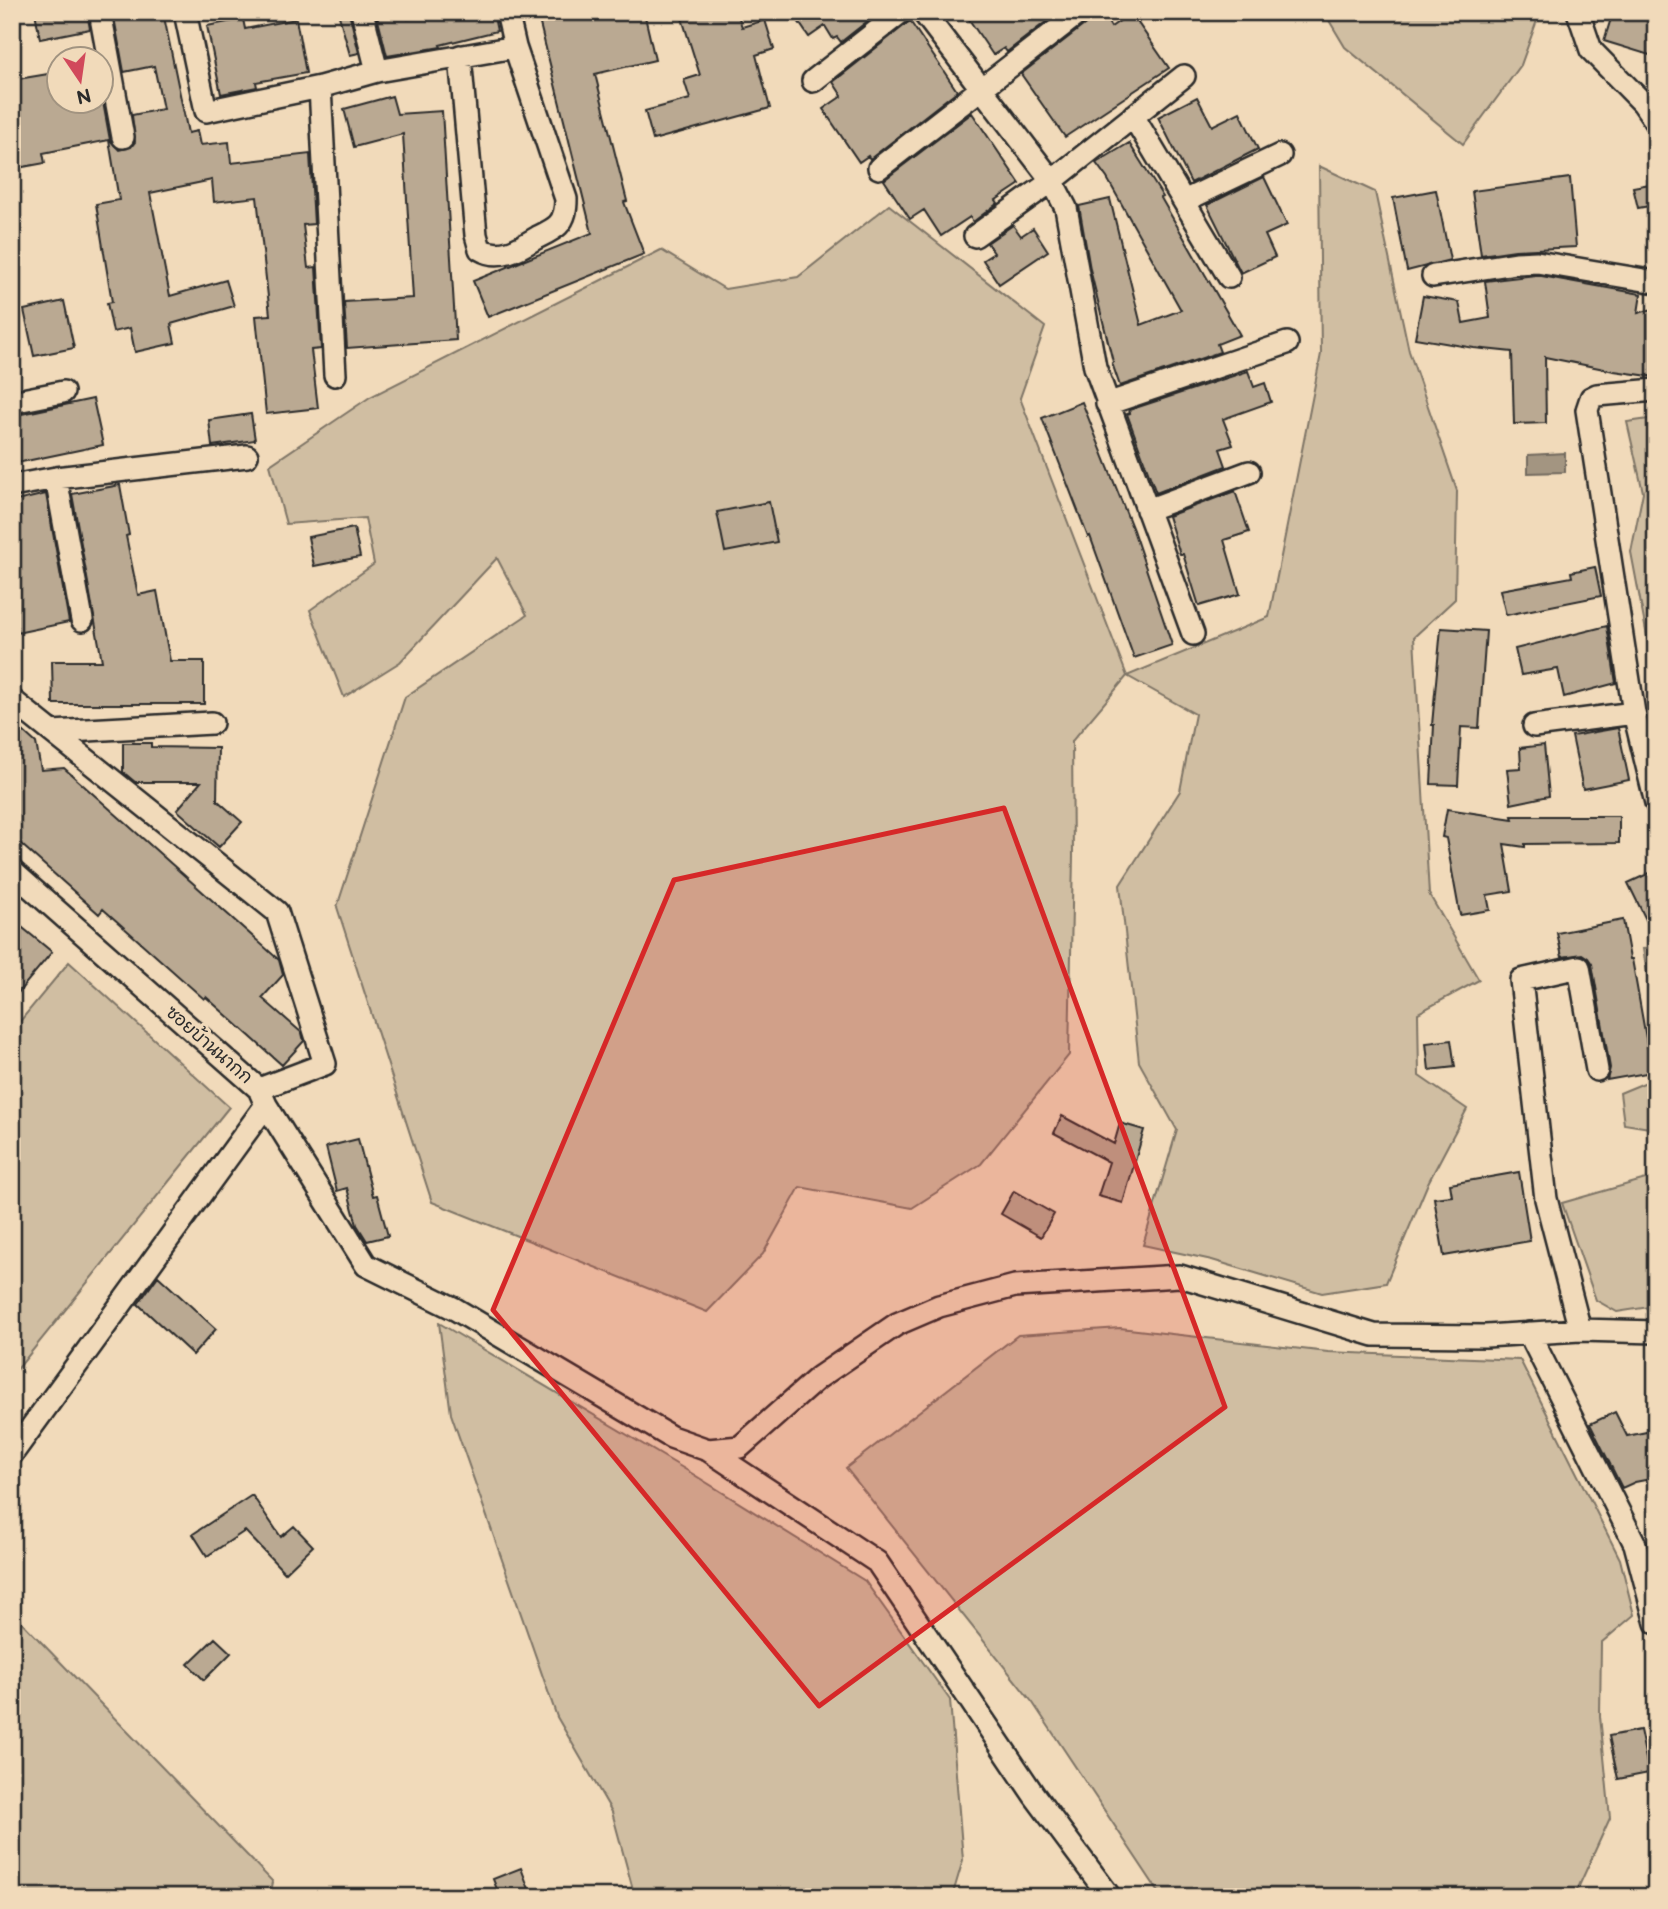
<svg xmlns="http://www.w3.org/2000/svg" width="1668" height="1909" viewBox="0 0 1668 1909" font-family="'Balsamiq Sans','Playpen Sans Thai',sans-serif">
  <rect width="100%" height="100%" fill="#f1daba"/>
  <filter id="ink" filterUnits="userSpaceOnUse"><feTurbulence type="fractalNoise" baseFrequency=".0143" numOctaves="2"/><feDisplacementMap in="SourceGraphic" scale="14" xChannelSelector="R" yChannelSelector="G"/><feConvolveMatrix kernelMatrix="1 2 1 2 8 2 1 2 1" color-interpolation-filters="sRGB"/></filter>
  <g filter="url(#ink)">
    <path fill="#d0bea2" stroke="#7e7466" stroke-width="2" d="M 1324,12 L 1540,12 L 1521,65 L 1463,144 L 1345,47 Z
      M 1319,166 L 1375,192 L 1409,351 L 1457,491 L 1455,599 L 1414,637 L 1429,894 L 1479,980 L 1418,1013 L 1419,1076 L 1467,1109 L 1428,1183 L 1386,1283 L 1322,1293 L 1212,1260 L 1143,1245 L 1177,1130 L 1139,1062 L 1120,885 L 1180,791 L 1195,714 L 1127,676 L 1072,741 L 1073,856 L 1069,1055 L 981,1164 L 912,1208 L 800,1187 L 763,1254 L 707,1312 L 432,1202 L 337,907 L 405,697 L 527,615 L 497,558 L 400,662 L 344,697 L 310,610 L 374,564 L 365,518 L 286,524 L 270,465 L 370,397 L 661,250 L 725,289 L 798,277 L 889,205 L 1045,327 L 1020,398 L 1127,676 L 1269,617 L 1321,354 Z
      M 1656,418 L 1656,684 L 1631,552 L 1643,492 L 1627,422 Z
      M 1656,948 L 1656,1028 L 1643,949 Z
      M 69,962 L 229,1107 L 12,1376 L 12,1031 Z
      M 1656,1078 L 1656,1129 L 1624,1124 L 1620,1093 Z
      M 1656,1176 L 1656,1306 L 1617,1312 L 1596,1300 L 1562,1203 Z
      M 439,1323 L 688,1471 L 865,1581 L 950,1700 L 963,1860 L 952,1897 L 635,1897 L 612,1812 L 557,1717 L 451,1414 Z
      M 1120,1328 L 1328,1352 L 1520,1360 L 1620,1559 L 1634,1615 L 1601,1643 L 1600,1716 L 1610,1818 L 1574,1897 L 1162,1897 L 1033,1703 L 846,1468 L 1018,1335 Z
      M 12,1612 L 273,1882 L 270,1897 L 12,1897 Z"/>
    <path fill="#a39581" stroke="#736b5f" stroke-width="2" d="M 1565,453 L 1565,472 L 1528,473 L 1528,455 Z"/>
    <path fill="#baa992" stroke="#2b2b2b" stroke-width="2" d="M 35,12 L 87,12 L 90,29 L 40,39 Z
      M 113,12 L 163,12 L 188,133 L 197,131 L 200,145 L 229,142 L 231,163 L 310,154 L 314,224 L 303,225 L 308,268 L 316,267 L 321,349 L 311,350 L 318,408 L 266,414 L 256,316 L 270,315 L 257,197 L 214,202 L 212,180 L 150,193 L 170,296 L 226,280 L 234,306 L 171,324 L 175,343 L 135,352 L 130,328 L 113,332 L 107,303 L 112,302 L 96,204 L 119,200 L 109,140 L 43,153 L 45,163 L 12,169 L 12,80 L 60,72 L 60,102 L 103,102 L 110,140 L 119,150 L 131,147 L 135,142 L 132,115 L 163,109 L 154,66 L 124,72 Z
      M 338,12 L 349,12 L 359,53 L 350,55 Z
      M 376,12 L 406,12 L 408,19 L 437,12 L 493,12 L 497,31 L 440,45 L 441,47 L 387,56 Z
      M 537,12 L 644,12 L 655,60 L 595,74 L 627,201 L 624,202 L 644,254 L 488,317 L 473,281 L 592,233 Z
      M 680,12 L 737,12 L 742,27 L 765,20 L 774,49 L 756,55 L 770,108 L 653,140 L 645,111 L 690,99 L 684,80 L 700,75 Z
      M 792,12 L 879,12 L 841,42 L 837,37 L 833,39 L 825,26 L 809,37 Z
      M 964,12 L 1055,12 L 1056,14 L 1007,52 L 1004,48 L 993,55 Z
      M 1097,12 L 1102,12 L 1111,27 L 1131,13 L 1169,68 L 1065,137 L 1021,74 L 1088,22 Z
      M 1613,12 L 1656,12 L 1656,57 L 1604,41 Z
      M 243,19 L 245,29 L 296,19 L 306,73 L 256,82 L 257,87 L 221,94 L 207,26 Z
      M 910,21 L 957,91 L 870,159 L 868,156 L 859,162 L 823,109 L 842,96 L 833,82 Z
      M 392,96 L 397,114 L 442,111 L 456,340 L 347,348 L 344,302 L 413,298 L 403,134 L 354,147 L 344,109 Z
      M 1197,97 L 1212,126 L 1240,112 L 1258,149 L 1191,183 L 1158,117 Z
      M 972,113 L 1020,184 L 996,200 L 998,203 L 973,222 L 970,217 L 941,236 L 924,210 L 910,219 L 884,180 Z
      M 1129,143 L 1163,197 L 1161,198 L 1240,335 L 1217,344 L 1220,352 L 1120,386 L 1112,363 L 1113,362 L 1090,269 L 1079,206 L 1110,199 L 1141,325 L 1181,310 L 1107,178 L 1096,163 Z
      M 1264,177 L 1287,225 L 1265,235 L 1275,257 L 1241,273 L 1207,205 Z
      M 1570,178 L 1576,247 L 1515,250 L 1481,255 L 1472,191 Z
      M 1650,184 L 1655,205 L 1638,208 L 1633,187 Z
      M 1436,190 L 1450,260 L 1407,271 L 1393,198 Z
      M 1013,225 L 1021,236 L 1033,228 L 1048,251 L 999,284 L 983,260 L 994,253 L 987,243 Z
      M 1536,275 L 1641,294 L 1638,313 L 1656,308 L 1656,377 L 1614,371 L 1545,357 L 1546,423 L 1514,424 L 1512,352 L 1474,348 L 1415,338 L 1423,296 L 1459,302 L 1463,323 L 1490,318 L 1485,281 Z
      M 64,301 L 74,348 L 34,356 L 24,310 Z
      M 1248,371 L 1254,387 L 1265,383 L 1271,402 L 1223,419 L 1233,445 L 1220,449 L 1226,466 L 1156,493 L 1127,414 L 1130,413 L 1129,410 Z
      M 93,399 L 103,445 L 12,464 L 12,416 Z
      M 1082,402 L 1133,530 L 1172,645 L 1134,658 L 1090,536 L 1088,537 L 1042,418 Z
      M 251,414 L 255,440 L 212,446 L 209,420 Z
      M 120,485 L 129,535 L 126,536 L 138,595 L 157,591 L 170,661 L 204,661 L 204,704 L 53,704 L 52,661 L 102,661 L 72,494 Z
      M 1235,491 L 1249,532 L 1224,540 L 1240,594 L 1199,606 L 1183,554 L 1180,554 L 1168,516 Z
      M 46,494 L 69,622 L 12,634 L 12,502 Z
      M 769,502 L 777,542 L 725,552 L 717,512 Z
      M 354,528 L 360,557 L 314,566 L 308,537 Z
      M 1595,567 L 1601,596 L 1506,615 L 1500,590 L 1572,577 L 1571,572 Z
      M 1607,626 L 1616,683 L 1564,697 L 1558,669 L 1521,675 L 1515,649 Z
      M 1441,628 L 1486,631 L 1479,728 L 1461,727 L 1458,785 L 1431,784 L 1434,725 L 1432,725 Z
      M 12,721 L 36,743 L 41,770 L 64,768 L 279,960 L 283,975 L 262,998 L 302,1033 L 304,1041 L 282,1065 L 206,997 L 204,999 L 103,909 L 99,914 L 12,836 Z
      M 1618,728 L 1629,780 L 1583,789 L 1572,736 Z
      M 123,743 L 151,743 L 151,747 L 218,748 L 217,800 L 242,822 L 219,847 L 177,810 L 201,782 L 135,782 L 123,772 Z
      M 1544,745 L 1549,796 L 1511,804 L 1507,769 L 1521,768 L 1520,748 Z
      M 1447,809 L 1513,819 L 1512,816 L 1619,816 L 1619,843 L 1525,844 L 1525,847 L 1504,844 L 1512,891 L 1487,895 L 1490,910 L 1460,915 L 1446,838 L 1442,837 Z
      M 1656,870 L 1656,940 L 1628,883 Z
      M 12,919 L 52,952 L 12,1000 Z
      M 1623,920 L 1630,959 L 1632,959 L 1652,1072 L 1607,1080 L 1610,1068 L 1592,964 L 1588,958 L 1582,954 L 1562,957 L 1557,933 Z
      M 1451,1040 L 1455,1067 L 1429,1070 L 1426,1043 Z
      M 1062,1116 L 1114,1144 L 1120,1123 L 1144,1130 L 1123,1203 L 1098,1196 L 1109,1162 L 1054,1133 Z
      M 358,1139 L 373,1196 L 377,1195 L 388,1236 L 367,1241 L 357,1225 L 347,1188 L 337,1191 L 326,1147 Z
      M 1519,1172 L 1530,1241 L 1444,1256 L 1434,1198 L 1452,1196 L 1450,1184 Z
      M 1014,1191 L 1054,1214 L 1041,1237 L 1001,1214 Z
      M 158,1276 L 216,1329 L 193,1355 L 138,1304 Z
      M 1615,1412 L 1627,1436 L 1656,1430 L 1656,1478 L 1635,1482 L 1622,1488 L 1590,1424 Z
      M 252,1495 L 281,1537 L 294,1526 L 313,1546 L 285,1573 L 245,1531 L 207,1556 L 193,1534 Z
      M 215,1638 L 231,1653 L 204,1680 L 188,1664 Z
      M 1640,1730 L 1649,1773 L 1618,1779 L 1609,1736 Z
      M 521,1868 L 532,1897 L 500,1897 L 493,1879 Z"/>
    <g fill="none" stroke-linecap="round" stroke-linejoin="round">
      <defs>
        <path id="street" d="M 100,12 L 123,137
          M 185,12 L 206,111 L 320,87 L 377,71 L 515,47 L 507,12
          M 362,12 L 377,71
          M 923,12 L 1052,181 L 1066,208 L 1095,367 L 1193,634
          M 1578,12 L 1591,50 L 1643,103 L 1656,122
          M 460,56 L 476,235 L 480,249 C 500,261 520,248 538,237 C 544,234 553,230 558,225 C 565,218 566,209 566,199 L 515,47
          M 813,81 L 901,12
          M 320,87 L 335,375
          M 1133,116 L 1229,277
          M 879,168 L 1080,12
          M 1184,201 L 1280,155
          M 975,236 L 1052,181 L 1184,76
          M 1433,276 L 1516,263 L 1537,262 L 1656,282
          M 12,402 L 63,392
          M 1107,404 L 1287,343
          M 56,478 L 82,620
          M 12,486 L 56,478 L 247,456
          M 1147,510 L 1249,472
          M 12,700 L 277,912 L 325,1064 L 259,1089
          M 1634,713 L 1587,410 L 1591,398 L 1597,395 L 1656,390
          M 1534,726 L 1634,713 L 1656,803
          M 52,732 L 212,723
          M 12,871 L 259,1089 L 266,1105 L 366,1265 L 455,1309 L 671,1437 L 708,1450 L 740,1447 L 818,1378 L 897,1324 L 939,1306 L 1015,1286 L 1180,1276 L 1374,1335 L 1486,1336 L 1580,1330 L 1656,1332
          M 1580,1330 L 1546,1199 L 1521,980 L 1579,967 L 1597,1070
          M 1529,1333 L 1635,1544 L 1656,1623
          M 708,1450 L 877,1562 L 1034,1795 L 1110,1897
          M 12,1454 L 266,1105"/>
      </defs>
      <use href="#street" stroke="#2b2b2b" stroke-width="26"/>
      <use href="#street" stroke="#f1daba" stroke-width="21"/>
    </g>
  </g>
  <path fill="#d62828" fill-opacity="0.2" stroke="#d62828" stroke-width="5" stroke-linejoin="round" d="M 1004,808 L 1225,1407 L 819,1706 L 493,1310 L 674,880 Z"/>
  <g text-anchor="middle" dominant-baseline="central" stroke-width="6" stroke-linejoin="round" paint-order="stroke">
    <g font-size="18" fill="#2b2b2b" stroke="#f1daba">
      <text transform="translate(209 1045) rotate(41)">ซอยบ้านนากก</text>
    </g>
  </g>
  <rect width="1668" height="1909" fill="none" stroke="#f1daba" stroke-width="42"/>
  <rect x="21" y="21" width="1626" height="1867" fill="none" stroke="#2b2b2b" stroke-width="2.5" filter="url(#ink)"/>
  <g transform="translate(80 80) rotate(167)"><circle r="33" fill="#f1daba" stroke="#a29481" stroke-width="2"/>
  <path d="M0-5L12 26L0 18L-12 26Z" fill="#d1495b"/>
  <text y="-10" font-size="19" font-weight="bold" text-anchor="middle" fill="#2b2b2b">N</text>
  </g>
</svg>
